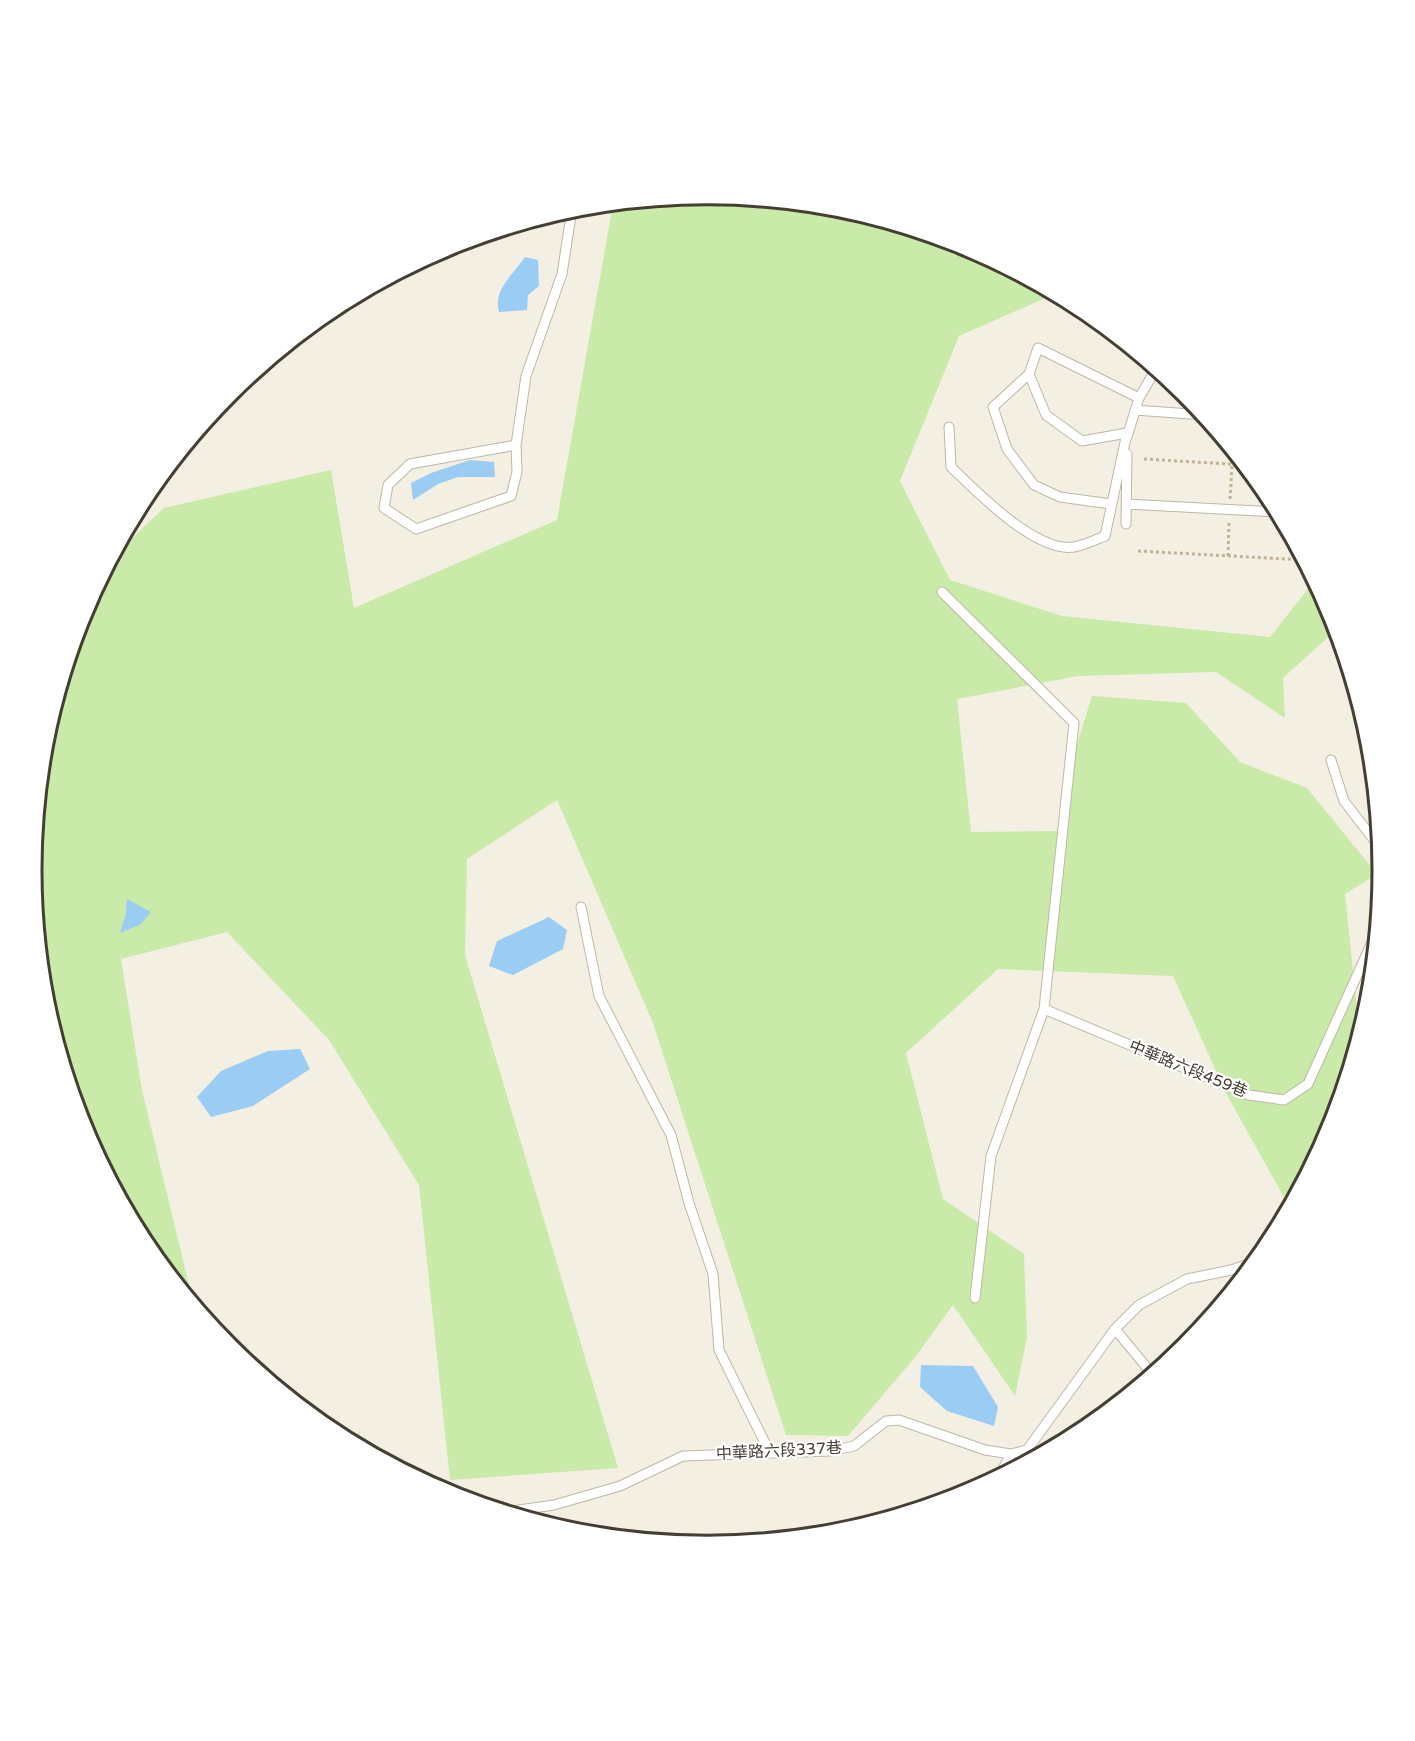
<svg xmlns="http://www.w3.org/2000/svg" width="1415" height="1741" viewBox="0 0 1415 1741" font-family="'Varela Round','Noto Sans TC',sans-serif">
  <rect width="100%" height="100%" fill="#f3efe3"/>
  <path fill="#caeaa9" d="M 708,195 L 840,208 L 967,246 L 1049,290 L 1050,296 L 959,336 L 900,481 L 950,580 L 1062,616 L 1270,637 L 1315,580 L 1332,612 L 1337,629 L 1283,678 L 1285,718 L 1216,672 L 1078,676 L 957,699 L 971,832 L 1061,831 L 1068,773 L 1092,696 L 1186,703 L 1240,762 L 1307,788 L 1377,874 L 1345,894 L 1360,1038 L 1332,1130 L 1290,1208 L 1227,1095 L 1173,976 L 998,969 L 906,1053 L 943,1199 L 1024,1254 L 1027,1337 L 1015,1396 L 953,1305 L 916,1356 L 848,1436 L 786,1435 L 653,1023 L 557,800 L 467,859 L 465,955 L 618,1468 L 450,1480 L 419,1185 L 329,1040 L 227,932 L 121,959 L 142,1090 L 194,1306 L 145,1246 L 83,1129 L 44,1002 L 32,870 L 45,738 L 83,611 L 113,556 L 164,508 L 331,470 L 354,608 L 557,520 L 613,204 Z"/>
  <path fill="#9bccf4" d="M 525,257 L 538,260 L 539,286 L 528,295 L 527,310 L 499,312 C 493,289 513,275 525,257 Z
    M 470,460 L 494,462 L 495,477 L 458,477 L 438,484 L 413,500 L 411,483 L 431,473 Z
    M 127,899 L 151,912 L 140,925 L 120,933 L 126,913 Z
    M 549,917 L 567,930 L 563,949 L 513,975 L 489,966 L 497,941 Z
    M 300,1049 L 310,1069 L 253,1106 L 211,1117 L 197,1097 L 221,1071 L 268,1051 Z
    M 921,1365 L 973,1366 L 998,1407 L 994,1426 L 947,1411 L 920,1387 Z"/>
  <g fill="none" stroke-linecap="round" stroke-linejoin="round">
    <defs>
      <path id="lane" d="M 1135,410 L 1204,415
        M 949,427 L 951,467 C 977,492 1036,553 1074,547 C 1084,545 1095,540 1105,536 L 1127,433 L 1082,441 L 1046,415 L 1029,374
        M 1127,437 L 1139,398 L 1156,369
        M 516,445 L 410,464 L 388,485 L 384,508 L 416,529 L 511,496 L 517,472 L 516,445 L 526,376 L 562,274 L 572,209
        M 1111,504 L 1060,497 L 1034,485 L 1007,449 L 993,407 L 1029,374 L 1038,348 L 1139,398
        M 1126,504 L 1279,512
        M 1126,524 L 1127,454
        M 942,592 L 1074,723 L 1044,1009 L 991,1156 L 975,1298
        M 1368,732 C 1361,745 1369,761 1374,774
        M 1331,760 L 1344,801 L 1381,849
        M 581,907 L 599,996 L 671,1135 L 689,1203 L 713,1274 L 719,1350 L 770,1453
        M 1044,1009 L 1249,1095 L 1284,1100 L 1308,1084 L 1378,929
        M 1115,1329 L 1153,1375
        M 998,1478 L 1011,1454
        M 504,1512 L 554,1505 L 620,1486 L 683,1456 L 831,1451 L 854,1446 L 886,1421 L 899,1420 L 985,1450 L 1011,1454 L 1027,1450 L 1115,1329 L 1139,1305 L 1187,1279 L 1231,1270 L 1258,1261"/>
    </defs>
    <use href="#lane" stroke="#bfb7a5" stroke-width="11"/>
    <path stroke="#c1b396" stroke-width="3" stroke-dasharray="3 3" stroke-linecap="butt" d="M 1144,459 L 1245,465
      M 1230,499 L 1233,450
      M 1138,551 L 1304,560
      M 1228,556 L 1229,521"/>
    <use href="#lane" stroke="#fff" stroke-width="9"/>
  </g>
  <g text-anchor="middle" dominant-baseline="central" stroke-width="4.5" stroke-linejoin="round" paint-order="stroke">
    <g font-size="16" fill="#453f33" stroke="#fff">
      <text transform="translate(1188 1069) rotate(22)">中華路六段459巷</text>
      <text transform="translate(779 1451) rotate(-3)">中華路六段337巷</text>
    </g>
  </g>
  <path d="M0 0H1415V1741H0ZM42 870a665 665 0 1 1 1330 0a665 665 0 1 1-1330 0Z" fill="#fff" fill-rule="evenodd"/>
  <path fill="none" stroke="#453f33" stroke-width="3" d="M42 870a665 665 0 1 1 1330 0a665 665 0 1 1-1330 0Z"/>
</svg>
